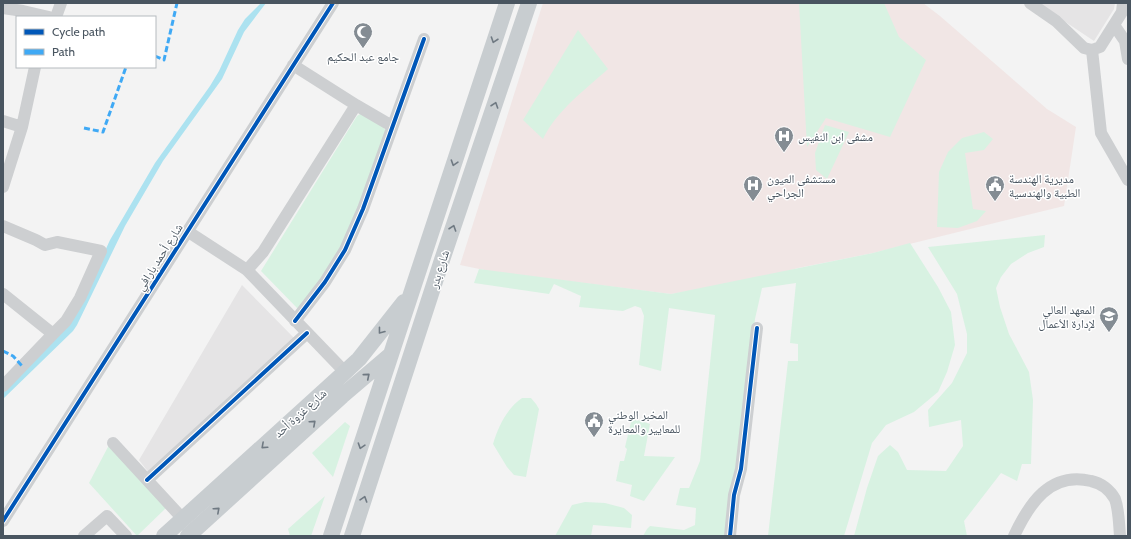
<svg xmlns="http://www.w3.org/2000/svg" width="1131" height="539" viewBox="0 0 1131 539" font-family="Cabin,'Noto Naskh Arabic',sans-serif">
  <rect width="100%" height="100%" fill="#f3f3f3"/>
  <path fill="#e5e4e5" d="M 1037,3 L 1115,3 L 1114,9 L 1094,41 Z
    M 242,285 L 295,339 L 149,473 L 139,460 Z"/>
  <path fill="#f1e6e5" d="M 543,3 L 923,3 L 940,16 L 1047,109 L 1076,127 L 1064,206 L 873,253 L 798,268 L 757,280 L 671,294 L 489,271 L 460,265 Z"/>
  <path fill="#d8f2e2" d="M 799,3 L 884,3 L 899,37 L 926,60 L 890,137 L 826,118 L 807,147 Z
    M 578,30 L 608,69 C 585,90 557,110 543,139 L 523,120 Z
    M 363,112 L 378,121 L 387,132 L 346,240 L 327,272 L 298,309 L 261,271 L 357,116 Z
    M 825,125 L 849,132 L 827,179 L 816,170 L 815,153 Z
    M 984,132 L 993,139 L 984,150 L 965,153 L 973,209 L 986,211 L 977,221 L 958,228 L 937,227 L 939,172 L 948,152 L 962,138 Z
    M 1045,235 L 1044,247 L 1028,253 L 1011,264 L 1001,277 L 996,288 L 1000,307 L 1009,334 L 1029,372 L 1033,400 L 1031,464 L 1022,464 L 1017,481 L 1001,473 L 964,521 L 967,536 L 854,536 L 867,488 L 878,456 L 890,445 L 898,452 L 907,470 L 946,471 L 963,446 L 961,420 L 929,427 L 928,410 L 952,383 L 967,353 L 967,334 L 957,294 L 928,247 Z
    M 910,243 L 938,287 L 951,312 L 955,345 L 947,372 L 938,392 L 914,412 L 886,425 L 872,443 L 844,536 L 768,536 L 788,361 L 798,361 L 798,344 L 790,343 L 796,283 L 762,288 L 755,319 L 739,461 L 725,536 L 643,536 L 647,529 L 650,526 L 684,530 L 695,525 L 696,508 L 676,505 L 680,488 L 689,488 L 700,461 L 715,315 L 669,308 L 661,371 L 639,365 L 644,316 L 641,308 L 635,306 L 623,311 L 579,307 L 581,296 L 554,284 L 549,294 L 474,283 L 479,269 L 671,294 L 873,253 Z
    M 522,398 L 531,398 L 536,404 L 539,409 L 526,477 L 514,475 L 507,467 L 493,444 C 498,427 507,408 522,398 Z
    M 632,418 L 650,424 L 644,456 L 675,457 L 644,501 L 630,496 L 632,485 L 616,481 L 620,461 L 624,461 L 627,449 L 625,447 Z
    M 345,422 L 350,426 L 333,477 L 312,453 Z
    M 109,445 L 166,508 L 137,536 L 89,483 Z
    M 325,496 L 311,536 L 290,536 L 288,529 Z
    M 585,502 L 605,503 L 624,508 L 632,515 L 631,528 L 593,525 L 591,536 L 555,536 L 572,505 Z"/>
  <path fill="#ace2f0" d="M 261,3 L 266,3 L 244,32 L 222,79 L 163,161 L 125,226 L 77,325 L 73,331 L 3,399 L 3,390 L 82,301 L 110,240 L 155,163 L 210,86 L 219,71 L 238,30 L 245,19 Z"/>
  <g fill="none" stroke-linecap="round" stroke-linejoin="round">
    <path stroke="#cdcfd1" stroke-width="12" d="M 1030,3 L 1056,21 L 1084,48 L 1092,50 L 1100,47 L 1122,12 L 1123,3
      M 3,8 L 23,11 L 49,17
      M 56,17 L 61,3
      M 1114,25 L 1125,41 L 1128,59
      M 1092,50 L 1101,133 L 1128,180
      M 356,105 L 392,126
      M 3,121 L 22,127
      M 3,187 L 22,127 L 35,67
      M 3,226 L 36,240 L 45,245 L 57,242 L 101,251 L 80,298 L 66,321 L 53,334 L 3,294
      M 187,231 L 247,270 L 345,372
      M 247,270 L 263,252 L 356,105 L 293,65
      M 295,321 L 325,282 L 345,250 L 363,209 L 424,39
      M 3,386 L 53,334
      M 113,443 L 183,519
      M 147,480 L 307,333
      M 3,521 L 333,3
      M 84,536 L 107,516 L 126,536
      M 730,536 L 734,495 L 741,469 L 757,328
      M 1014,536 C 1029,504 1050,471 1091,481 C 1101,483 1110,490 1115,499 C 1119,510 1119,525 1120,536"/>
    <path stroke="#c8cdd0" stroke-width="16" d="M 164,536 L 345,372 L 359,359 L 404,302
      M 188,536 L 342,396 L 389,356
      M 331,536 L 507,3
      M 352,536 L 442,260 L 529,3"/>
    <path stroke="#3fa9f5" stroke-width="3" stroke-dasharray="6 3" stroke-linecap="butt" d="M 155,56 L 164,60 L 177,3
      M 84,128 L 103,132 L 126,67
      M 3,351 L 13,356 L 22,366"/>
    <defs>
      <path id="cycleway" d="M 295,321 L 325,282 L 345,250 L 363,209 L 424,39
        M 147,480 L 307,333
        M 3,521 L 333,3
        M 730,536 L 734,495 L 741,469 L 757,328"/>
    </defs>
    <use href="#cycleway" stroke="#fff" stroke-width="6"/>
    <use href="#cycleway" stroke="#0057b8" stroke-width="4"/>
  </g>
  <defs><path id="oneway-chevron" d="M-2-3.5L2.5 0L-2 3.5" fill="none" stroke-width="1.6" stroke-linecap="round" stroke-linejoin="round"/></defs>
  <g stroke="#6f7982">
    <use href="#oneway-chevron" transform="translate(494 40) rotate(109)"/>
    <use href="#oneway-chevron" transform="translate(495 105) rotate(-71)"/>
    <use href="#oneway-chevron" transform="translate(454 163) rotate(108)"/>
    <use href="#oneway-chevron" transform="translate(453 228) rotate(-71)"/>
    <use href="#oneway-chevron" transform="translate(381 331) rotate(128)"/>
    <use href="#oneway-chevron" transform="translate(367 376) rotate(-40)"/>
    <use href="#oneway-chevron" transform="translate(313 423) rotate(-42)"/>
    <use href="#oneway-chevron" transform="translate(264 446) rotate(138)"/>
    <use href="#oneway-chevron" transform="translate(361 446) rotate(108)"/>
    <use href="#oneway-chevron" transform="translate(364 499) rotate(-72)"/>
    <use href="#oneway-chevron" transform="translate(217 510) rotate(-42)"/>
  </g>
  <defs>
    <symbol id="mosque-pin" viewBox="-11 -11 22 30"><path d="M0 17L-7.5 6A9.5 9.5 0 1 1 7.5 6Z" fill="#848c93" stroke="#fff"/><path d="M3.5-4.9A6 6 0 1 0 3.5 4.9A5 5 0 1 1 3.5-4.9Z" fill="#fff"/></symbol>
    <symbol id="hospital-pin" viewBox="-11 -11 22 30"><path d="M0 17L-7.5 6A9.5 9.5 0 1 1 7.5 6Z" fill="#848c93" stroke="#fff"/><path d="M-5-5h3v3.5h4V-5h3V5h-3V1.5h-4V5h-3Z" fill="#fff"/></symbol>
    <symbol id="civic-pin" viewBox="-11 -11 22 30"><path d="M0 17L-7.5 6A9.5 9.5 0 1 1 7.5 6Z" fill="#848c93" stroke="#fff"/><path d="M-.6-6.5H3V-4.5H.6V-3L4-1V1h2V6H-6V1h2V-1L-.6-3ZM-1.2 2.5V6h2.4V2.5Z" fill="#fff"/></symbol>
    <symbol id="university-pin" viewBox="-11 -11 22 30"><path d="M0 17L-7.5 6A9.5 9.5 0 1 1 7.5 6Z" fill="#848c93" stroke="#fff"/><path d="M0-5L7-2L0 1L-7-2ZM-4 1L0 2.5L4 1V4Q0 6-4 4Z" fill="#fff"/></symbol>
  </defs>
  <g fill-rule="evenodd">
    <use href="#mosque-pin" x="352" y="21" width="22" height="30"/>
    <use href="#hospital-pin" x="773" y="125" width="22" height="30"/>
    <use href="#hospital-pin" x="742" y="174" width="22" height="30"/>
    <use href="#civic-pin" x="984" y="174" width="22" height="30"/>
    <use href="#university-pin" x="1098" y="305" width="22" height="30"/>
    <use href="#civic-pin" x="583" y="410" width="22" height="30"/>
  </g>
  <g text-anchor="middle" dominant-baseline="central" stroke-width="3" stroke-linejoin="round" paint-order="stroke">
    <g font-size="12" fill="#495560" stroke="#fff" text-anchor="start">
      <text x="363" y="56" text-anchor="middle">جامع عبد الحكيم</text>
      <text x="798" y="136">مشفى ابن النفيس</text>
      <text x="767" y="178">مستشفى العيون<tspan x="767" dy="14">الجراحي</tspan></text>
      <text x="1009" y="178">مديرية الهندسة<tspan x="1009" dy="14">الطبية والهندسية</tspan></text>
      <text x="1095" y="309" text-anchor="end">المعهد العالي<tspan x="1095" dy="14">لإدارة الأعمال</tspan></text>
      <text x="608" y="414">المخبر الوطني<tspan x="608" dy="14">للمعايير والمعايرة</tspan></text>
    </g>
    <g font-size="12" fill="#495560" stroke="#fff">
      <text transform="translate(159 257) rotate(-58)">شارع أحمد بارافي</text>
      <text transform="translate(439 269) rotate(-72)">شارع بدر</text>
      <text transform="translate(300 413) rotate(-42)">شارع غزوة أحد</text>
    </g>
  </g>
  <rect width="1131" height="539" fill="none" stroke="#495560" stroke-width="8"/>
  <rect x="16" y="16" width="140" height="52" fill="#ffffff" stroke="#b6bbbf"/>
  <rect x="24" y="29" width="20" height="6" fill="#0057b8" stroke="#b6bbbf"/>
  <text x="52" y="36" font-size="12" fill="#495560">Cycle path</text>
  <rect x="24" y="49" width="20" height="6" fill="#3fa9f5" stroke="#b6bbbf"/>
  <text x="52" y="56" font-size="12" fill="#495560">Path</text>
</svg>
